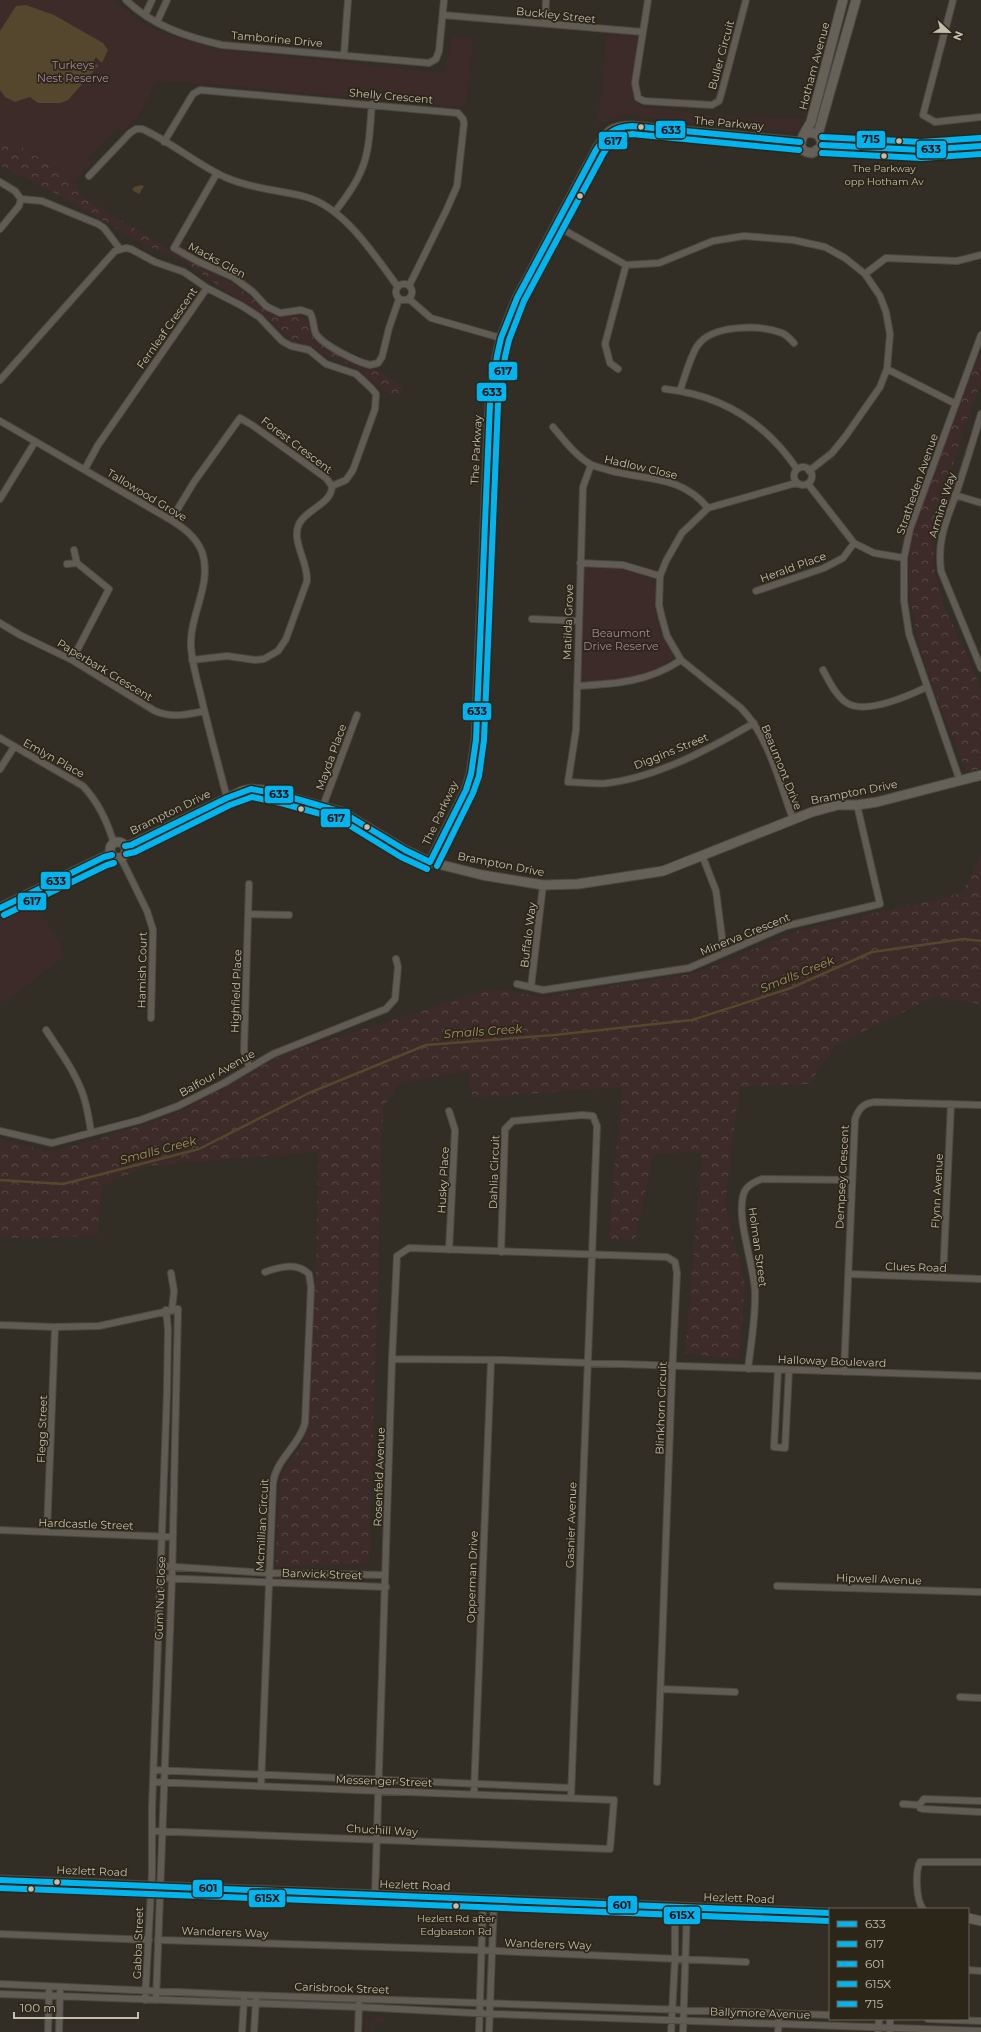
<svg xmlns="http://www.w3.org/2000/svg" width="981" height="2032" viewBox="0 0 981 2032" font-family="Montserrat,sans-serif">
  <defs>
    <pattern id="forest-crowns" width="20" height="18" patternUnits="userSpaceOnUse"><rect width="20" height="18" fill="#3c2b28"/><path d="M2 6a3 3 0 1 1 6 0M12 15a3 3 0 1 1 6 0" fill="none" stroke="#574844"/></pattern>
  </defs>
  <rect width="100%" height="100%" fill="#322e25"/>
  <path fill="#3c2b28" d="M 0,0 L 113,0 L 143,23 L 158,31 L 215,49 L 442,73 L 447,63 L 451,37 L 474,37 L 465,108 L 210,84 L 158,81 L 137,118 L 122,132 L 118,128 L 88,158 L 92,163 L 79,178 L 74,180 L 0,133 Z
    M 607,34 L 641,38 C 637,59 626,87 639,106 L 707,115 L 806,118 L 798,132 L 683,123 L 628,114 L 597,124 Z
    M 586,565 L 624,568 L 652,577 C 658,584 657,615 659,627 C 661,638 676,650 673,661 C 650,679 617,680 590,683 L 584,681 L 582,676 L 583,568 Z
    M 35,900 L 65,953 L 62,959 L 14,996 L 0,1003 L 0,921 Z
    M 59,1524 L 91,1526 L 91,1528 L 65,1527 L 65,1530 L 56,1527 Z
    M 374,2016 L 384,2017 L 384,2023 L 373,2024 L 373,2032 L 371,2032 L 371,2020 Z
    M 366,2017 L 369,2018 L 368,2032 L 364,2032 Z"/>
  <path fill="url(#forest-crowns)" d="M 0,133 L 74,180 L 83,197 L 182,257 L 230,282 L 273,313 C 284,319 297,314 307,319 L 311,335 L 316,341 L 363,365 L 382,372 L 401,387 L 403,391 L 399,393 L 391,394 L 380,388 L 357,368 L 291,341 L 270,321 L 183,261 L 143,244 L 59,195 L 0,166 Z
    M 981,351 L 981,383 L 965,425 L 932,535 L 935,572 L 944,606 L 972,666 L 981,691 L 981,768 L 967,773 C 944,712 913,649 909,583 C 906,538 926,494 942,452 C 955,418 968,385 981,351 Z
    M 981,856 L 981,1004 L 934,997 L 836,1045 L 809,1084 L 739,1087 L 725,1205 L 745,1283 L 739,1360 L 685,1353 L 702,1152 L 653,1154 L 635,1240 L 608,1239 L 622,1087 L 473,1098 L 468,1071 L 398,1084 L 383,1109 L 369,1564 L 275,1567 L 280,1476 L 304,1442 L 316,1266 L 318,1152 L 148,1166 L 102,1186 L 98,1235 L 34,1239 L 0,1237 L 0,1139 L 49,1152 L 98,1139 L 175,1114 L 282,1055 L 492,988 L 542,997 L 696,973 L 800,930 L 962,893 Z"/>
  <path fill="#55472d" d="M 26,5 L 54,15 L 103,43 L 108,50 L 102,63 L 96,57 L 92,64 L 99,65 L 68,100 L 61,103 L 38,103 L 30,97 L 15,102 L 5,97 L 0,90 L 0,31 L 16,6 Z
    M 141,185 L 144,186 L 139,194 L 132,190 L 134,187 Z"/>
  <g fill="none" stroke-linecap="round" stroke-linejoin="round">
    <path stroke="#55472d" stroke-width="2.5" d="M 0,1180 L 63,1184 L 199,1149 L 309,1093 L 426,1045 L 554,1035 L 692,1020 L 791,988 L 872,952 L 964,939 L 981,941"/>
    <defs>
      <path id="street" d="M 126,0 C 153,26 187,37 222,45 L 429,63 L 436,59 L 439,51 L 444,0
        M 648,0 L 635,83 L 638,98 L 644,101 L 712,105 L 719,101 L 722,91 L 746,0
        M 953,0 L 923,115 L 935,122 L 981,117
        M 145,15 L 152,0
        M 443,15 L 643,32
        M 157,22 L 167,0
        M 545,23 L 546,0
        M 344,55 L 348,0
        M 164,142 L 193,94 L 200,90 L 458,113 L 463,119 L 464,123 L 457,186 L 446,211 L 409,286
        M 217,173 L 174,248 L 197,261 L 233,277 L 253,292 L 266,306 L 280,313 L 301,310 L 310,313 C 314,319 313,328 316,334 C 323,345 357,362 370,365 L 378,363 L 382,357 L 389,328 L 399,299
        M 89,176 L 130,133 L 136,129 L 142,129 C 172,142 197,165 227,178 C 252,189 280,190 306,197 C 345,208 375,256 398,287
        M 0,182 L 15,191 L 21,199 L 19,206 L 0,229
        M 21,199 L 42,201 L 98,224 L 104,228 L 120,249
        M 335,212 C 346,197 357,183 363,166 C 370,147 370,125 372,104
        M 555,225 L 626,265 L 659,263 L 713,241 L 744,236 L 793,240 L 825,247 L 845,258 L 865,274 L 880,296 L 886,312 L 890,334 L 887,369 L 880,387 L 845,437 L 832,453 L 809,471
        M 865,274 L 886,258 L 957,261 L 981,255
        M396 292a8 8 0 1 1 16 0a8 8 0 1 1-16 0Z
        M 207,288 L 242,306 L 259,317 L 282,341 L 291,346 L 309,350 L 326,364 L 356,374 L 371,388 L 376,394 L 375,409 L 353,470 L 346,480 L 332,486
        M 409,299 L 431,318 L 501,338
        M 618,369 L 610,363 L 605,344 L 626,265
        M 887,369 L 956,404
        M 0,380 L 115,251 L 126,248 L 131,249 L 155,262 L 184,272 L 207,288 L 98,445 L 85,469
        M 665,389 C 722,395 765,422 797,469
        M 680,391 C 684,379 691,354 698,345 C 713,324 761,325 782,333 C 787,335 791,340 794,343
        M 981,414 C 973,441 965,467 956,494 C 946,522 937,540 941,571 L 981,668
        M 0,421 L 171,520 C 184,528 196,537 202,552 C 213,584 189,615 191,647 C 192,662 196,677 200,692 C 208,727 218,763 227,798
        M 553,427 C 564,440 575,455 590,464 C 595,467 602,468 608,470 C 646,481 680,474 708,508
        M 591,465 L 583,487 L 576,730 L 568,782 C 581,782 595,785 608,783 C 658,777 711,748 754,723
        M794 476a9 9 0 1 1 18 0a9 9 0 1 1-18 0Z
        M 808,484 L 854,543 L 874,553 L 904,558
        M 955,495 L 981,503
        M 0,499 L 35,442
        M 171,520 L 194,482 L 240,418 L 252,425 L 326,478 L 332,486 C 332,504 306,509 299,524 C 291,541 308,561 307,581 L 286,639 L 278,651 L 264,659 L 255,660 L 227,656 L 192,660
        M 580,563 L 623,565 L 660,576
        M 67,564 L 77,563 L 74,550
        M 756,591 L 824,568 L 843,558 L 854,543
        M 532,619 L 578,621
        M 0,623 L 20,635 L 72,660 L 155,711 C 172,718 186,715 204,711
        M 72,660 L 109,589 L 77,563
        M 823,670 C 829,681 836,696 847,703 C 866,715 908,696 927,687
        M 577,686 C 614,684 649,682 681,660
        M 0,738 L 83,786 C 98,802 108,823 114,844
        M 0,769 L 14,747
        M 960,781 L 909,634 L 904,601 L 904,558 L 910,529 L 981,335
        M 323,806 L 357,715
        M 793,819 C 779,782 769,737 741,708 L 681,660 L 667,636 L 662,618 L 659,605 L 660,576 L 666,561 L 682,533 L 708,508 L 796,483
        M 702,855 L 716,891 L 724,953
        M 121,858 L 147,911 L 153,930 L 151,1018
        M 249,884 L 244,1051 L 249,1067
        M 248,914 L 289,915
        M 517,984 L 543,990 L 689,968 L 786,926 L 880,904 L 857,805
        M 531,987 L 543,885
        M 46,1030 C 61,1053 80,1078 86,1105 C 88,1114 90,1123 91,1133
        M 0,1131 L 52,1143 L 140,1120 L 178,1106 L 224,1083 L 273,1054 L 386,1009 L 395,999 L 398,967 L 396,959
        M 449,1250 L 455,1130 L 449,1111
        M 501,1252 L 505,1129 L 513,1121 L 582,1115 L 593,1116 L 597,1126 L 571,1797
        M 171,1273 L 174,1291 L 172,1309
        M 849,1274 L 981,1279
        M 943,1278 L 951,1104
        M 0,1325 L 55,1327 L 99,1326 L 178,1309 L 172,1578 L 156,2000
        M 392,1359 L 397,1256 L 409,1248 L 667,1257 L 675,1262 L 677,1273 L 672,1374 L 657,1782
        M 748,1369 C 751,1343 756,1316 755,1290 C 753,1262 737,1220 743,1196 C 745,1186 754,1182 762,1179 L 852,1180
        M 778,1370 L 774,1447 L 785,1448 L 789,1370
        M 844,1372 L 855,1119 C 859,1108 864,1103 875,1102 L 981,1105
        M 0,1530 L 172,1537
        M 47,1532 L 55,1327
        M 161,1566 L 269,1573 L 385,1575
        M 160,1578 L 386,1587
        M 777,1586 L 981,1592
        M 661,1689 L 735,1692
        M 960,1697 L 981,1698
        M 154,1770 L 571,1788
        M 261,1786 L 273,1483 C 276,1459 299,1446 305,1423 L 311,1287 L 309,1274 C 297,1262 279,1267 265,1272
        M 474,1794 L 491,1361
        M 981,1801 L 924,1799 L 919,1805 L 920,1808 L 923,1809 L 981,1812
        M 903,1804 L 919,1805
        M 152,1831 L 610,1849 L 614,1800 L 153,1782
        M 375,1895 L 392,1359 L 504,1360 L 981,1376
        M 923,1909 C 916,1900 915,1872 920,1862 L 981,1862
        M 0,1934 L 149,1940
        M 158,1940 L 474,1950 L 746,1962
        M 968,1970 L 981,1971
        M 0,1984 L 244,1995 L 830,2015
        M 0,1994 L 359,2007 L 493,2014 L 981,2031
        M 145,2000 L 152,1873 L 152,1808 L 167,1392 L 168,1329 L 166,1310
        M 928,2019 L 981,2021
        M 890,2031 L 890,2019
        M 48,2032 L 49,1992
        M 59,2032 L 60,1992
        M 242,2032 L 244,2000
        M 254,2032 L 256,2000
        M 358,2032 L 359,2004
        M 479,2032 L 483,1900
        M 489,2032 L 494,1900
        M 671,2032 L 675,1959 L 675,1907
        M 683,2032 L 687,1908
        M 778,2032 L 779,2013
        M 878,2032 L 879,2019"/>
      <path id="secondary" d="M 818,134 L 856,0
        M 803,136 L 808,132 L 818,134 L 822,142 L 820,148 L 812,153 C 791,151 805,132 811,122 L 843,0
        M 822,145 C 875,147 928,155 981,146
        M110 850a8 8 0 1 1 16 0a8 8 0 1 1-16 0Z
        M 125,846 L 131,845 L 242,791 L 251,789 L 263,790 L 342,812 L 405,850 L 430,862 L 482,875 L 543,885 L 578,884 L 663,871 L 812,812 L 838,805 L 857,805 L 877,802 L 981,775
        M 430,862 L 466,790 L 471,774 L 476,740 L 490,403 L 497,356 L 501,338 L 517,298 L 596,150 C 607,132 610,126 632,126 L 800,142
        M 0,908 L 104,857 L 112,855
        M 0,1880 L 830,1913
        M 968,1918 L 981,1921"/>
    </defs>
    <use href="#street" stroke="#4c4942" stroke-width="8"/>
    <use href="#secondary" stroke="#4c4942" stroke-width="11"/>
    <use href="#street" stroke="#605c54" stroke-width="6"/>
    <use href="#secondary" stroke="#656158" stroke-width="9"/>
    <defs>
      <path id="bus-1" d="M 822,145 L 921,150 L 981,146
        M 125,846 L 131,845 L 227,798 L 251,789 L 283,795 L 342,812 L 405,850 L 430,862
        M 430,862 L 466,790 L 471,774 L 476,740 L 490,403 L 497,356 L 501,338 L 517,298 L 596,150 C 606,134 613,127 632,126 L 800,142
        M 0,908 L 104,857 L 112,855"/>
      <path id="bus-2" d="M 822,153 L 921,158 L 981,154
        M 126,854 L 135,852 L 230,805 L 252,797 L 281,803 L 339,819 L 401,857 L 427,869
        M 437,866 L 473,793 L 479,776 L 484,740 L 498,404 L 505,357 L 509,340 L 524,301 L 603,154 C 611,141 616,135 632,134 L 799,150
        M 4,915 L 107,865 L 114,863"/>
      <path id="bus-3" d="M 0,1880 L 830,1913"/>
      <path id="bus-4" d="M 0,1888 L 830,1921"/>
      <path id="bus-5" d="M 822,137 L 921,142 L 980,138"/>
    </defs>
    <use href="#bus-1" stroke="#2c2619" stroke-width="9"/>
    <use href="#bus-2" stroke="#2c2619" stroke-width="9"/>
    <use href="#bus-3" stroke="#2c2619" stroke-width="9"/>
    <use href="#bus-4" stroke="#2c2619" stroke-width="9"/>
    <use href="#bus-5" stroke="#2c2619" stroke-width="9"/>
    <use href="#bus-1" stroke="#00b5ef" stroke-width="6"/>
    <use href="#bus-2" stroke="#00b5ef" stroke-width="6"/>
    <use href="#bus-3" stroke="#00b5ef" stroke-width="6"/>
    <use href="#bus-4" stroke="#00b5ef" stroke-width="6"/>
    <use href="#bus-5" stroke="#00b5ef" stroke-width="6"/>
  </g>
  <g fill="#c4bead" stroke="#2c2619" stroke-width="1.5">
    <circle cx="641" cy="127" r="3.5"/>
    <circle cx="899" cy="141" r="3.5"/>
    <circle cx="884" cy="156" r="3.5"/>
    <circle cx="580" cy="196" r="3.5"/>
    <circle cx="301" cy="809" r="3.5"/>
    <circle cx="367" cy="827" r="3.5"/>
    <circle cx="57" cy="1882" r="3.5"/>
    <circle cx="31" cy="1889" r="3.5"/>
    <circle cx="456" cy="1906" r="3.5"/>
  </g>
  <g text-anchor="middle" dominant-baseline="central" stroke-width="3.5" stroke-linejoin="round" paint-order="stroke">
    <g font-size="10" fill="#c4bead" stroke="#2c2619">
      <text x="884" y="168">The Parkway<tspan x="884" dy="13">opp Hotham Av</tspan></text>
      <text x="456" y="1918">Hezlett Rd after<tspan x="456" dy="13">Edgbaston Rd</tspan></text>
    </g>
    <g font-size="11" fill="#c4bead" stroke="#2c2619">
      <text transform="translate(556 15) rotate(6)">Buckley Street</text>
      <text transform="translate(277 39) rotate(5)">Tamborine Drive</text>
      <text transform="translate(721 55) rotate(-75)">Buller Circuit</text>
      <text transform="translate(814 66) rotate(-75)">Hotham Avenue</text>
      <text transform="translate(391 96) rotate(5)">Shelly Crescent</text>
      <text transform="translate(729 123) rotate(5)">The Parkway</text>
      <text transform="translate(217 260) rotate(28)">Macks Glen</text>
      <text transform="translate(167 328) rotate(-55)">Fernleaf Crescent</text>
      <text transform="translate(297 445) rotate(37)">Forest Crescent</text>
      <text transform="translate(476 450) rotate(-87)">The Parkway</text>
      <text transform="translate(641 467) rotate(13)">Hadlow Close</text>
      <text transform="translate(917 484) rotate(-71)">Stratheden Avenue</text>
      <text transform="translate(147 495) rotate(31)">Tallowood Grove</text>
      <text transform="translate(942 505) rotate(-73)">Armine Way</text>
      <text transform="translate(793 567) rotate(-20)">Herald Place</text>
      <text transform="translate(568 622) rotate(-88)">Matilda Grove</text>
      <text transform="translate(105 670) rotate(31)">Paperbark Crescent</text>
      <text transform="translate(671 751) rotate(-22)">Diggins Street</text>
      <text transform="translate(331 757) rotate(-70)">Mayda Place</text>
      <text transform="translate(54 758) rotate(29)">Emlyn Place</text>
      <text transform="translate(782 767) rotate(68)">Beaumont Drive</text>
      <text transform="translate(854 792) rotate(-11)">Brampton Drive</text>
      <text transform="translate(170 812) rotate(-26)">Brampton Drive</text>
      <text transform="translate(440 813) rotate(-65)">The Parkway</text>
      <text transform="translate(501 864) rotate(11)">Brampton Drive</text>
      <text transform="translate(745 934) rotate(-22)">Minerva Crescent</text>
      <text transform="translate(528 935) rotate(-83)">Buffalo Way</text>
      <text transform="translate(142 970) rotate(-89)">Hamish Court</text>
      <text transform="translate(236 991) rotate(-88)">Highfield Place</text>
      <text transform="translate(217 1073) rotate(-29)">Balfour Avenue</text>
      <text transform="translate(494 1172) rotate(-88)">Dahlia Circuit</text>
      <text transform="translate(842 1177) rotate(-87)">Dempsey Crescent</text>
      <text transform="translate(443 1180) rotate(-87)">Husky Place</text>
      <text transform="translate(937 1191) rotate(-87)">Flynn Avenue</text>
      <text transform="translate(758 1247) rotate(82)">Holman Street</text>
      <text transform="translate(916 1267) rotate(2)">Clues Road</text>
      <text transform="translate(832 1361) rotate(2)">Halloway Boulevard</text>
      <text transform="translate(661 1408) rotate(-88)">Blinkhorn Circuit</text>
      <text transform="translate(42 1429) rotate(-88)">Flegg Street</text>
      <text transform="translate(379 1477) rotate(-88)">Rosenfeld Avenue</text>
      <text transform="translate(86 1524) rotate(2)">Hardcastle Street</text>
      <text transform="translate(262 1525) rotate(-87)">Mcmillian Circuit</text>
      <text transform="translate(571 1525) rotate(-88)">Gasnier Avenue</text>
      <text transform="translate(322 1574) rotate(2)">Barwick Street</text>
      <text transform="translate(472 1577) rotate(-88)">Opperman Drive</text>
      <text transform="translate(879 1579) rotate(2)">Hipwell Avenue</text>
      <text transform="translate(160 1598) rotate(-88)">Gum Nut Close</text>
      <text transform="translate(384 1781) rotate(2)">Messenger Street</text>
      <text transform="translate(382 1830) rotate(3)">Chuchill Way</text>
      <text transform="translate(92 1871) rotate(2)">Hezlett Road</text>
      <text transform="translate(415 1885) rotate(2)">Hezlett Road</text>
      <text transform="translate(739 1898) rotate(2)">Hezlett Road</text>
      <text transform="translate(225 1932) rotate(2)">Wanderers Way</text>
      <text transform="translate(138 1943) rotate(-88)">Gabba Street</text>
      <text transform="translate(548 1944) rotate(2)">Wanderers Way</text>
      <text transform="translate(342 1988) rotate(2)">Carisbrook Street</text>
      <text transform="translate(760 2013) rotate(2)">Ballymore Avenue</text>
    </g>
    <g font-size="11" fill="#a9849d" stroke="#2c2619">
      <text x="73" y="65">Turkeys<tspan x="73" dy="13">Nest Reserve</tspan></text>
      <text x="621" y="633">Beaumont<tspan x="621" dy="13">Drive Reserve</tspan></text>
    </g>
    <g font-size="12" font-style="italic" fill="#a48f66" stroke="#2c2619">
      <text transform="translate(797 974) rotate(-22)">Smalls Creek</text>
      <text transform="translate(483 1031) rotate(-4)">Smalls Creek</text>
      <text transform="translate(158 1150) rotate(-15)">Smalls Creek</text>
    </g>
  </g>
  <g stroke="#2c2619" stroke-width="1.5">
    <rect x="655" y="120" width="31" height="19" rx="4" fill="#00b5ef"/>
    <rect x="856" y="130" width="30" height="19" rx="4" fill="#00b5ef"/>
    <rect x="598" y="131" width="30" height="19" rx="4" fill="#00b5ef"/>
    <rect x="916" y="140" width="31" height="19" rx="4" fill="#00b5ef"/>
    <rect x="488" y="361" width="30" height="20" rx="4" fill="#00b5ef"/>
    <rect x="476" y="382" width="31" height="20" rx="4" fill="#00b5ef"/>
    <rect x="462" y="702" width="30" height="19" rx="4" fill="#00b5ef"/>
    <rect x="264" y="785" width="30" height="19" rx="4" fill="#00b5ef"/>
    <rect x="320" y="808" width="31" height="20" rx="4" fill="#00b5ef"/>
    <rect x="40" y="871" width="31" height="19" rx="4" fill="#00b5ef"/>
    <rect x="17" y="892" width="30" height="19" rx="4" fill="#00b5ef"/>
    <rect x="192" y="1879" width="31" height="19" rx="4" fill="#00b5ef"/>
    <rect x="248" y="1889" width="38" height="19" rx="4" fill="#00b5ef"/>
    <rect x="607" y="1895" width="31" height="19" rx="4" fill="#00b5ef"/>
    <rect x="663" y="1906" width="38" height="19" rx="4" fill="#00b5ef"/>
  </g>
  <g font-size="11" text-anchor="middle" font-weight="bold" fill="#111">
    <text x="671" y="134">633</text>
    <text x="871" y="143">715</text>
    <text x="613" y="145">617</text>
    <text x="931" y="153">633</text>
    <text x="503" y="375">617</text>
    <text x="492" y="396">633</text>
    <text x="477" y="715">633</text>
    <text x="279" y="798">633</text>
    <text x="336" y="822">617</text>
    <text x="56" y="885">633</text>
    <text x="32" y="905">617</text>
    <text x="208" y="1892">601</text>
    <text x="267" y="1902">615X</text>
    <text x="622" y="1909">601</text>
    <text x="682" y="1919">615X</text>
  </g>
  <rect x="829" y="1908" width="140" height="112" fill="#2c2619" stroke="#696354"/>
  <rect x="837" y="1921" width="20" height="6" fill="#00b5ef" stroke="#696354"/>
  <text x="865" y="1928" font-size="12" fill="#c4bead">633</text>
  <rect x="837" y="1941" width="20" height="6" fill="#00b5ef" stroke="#696354"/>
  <text x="865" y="1948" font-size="12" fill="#c4bead">617</text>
  <rect x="837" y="1961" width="20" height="6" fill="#00b5ef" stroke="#696354"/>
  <text x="865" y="1968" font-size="12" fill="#c4bead">601</text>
  <rect x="837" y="1981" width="20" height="6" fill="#00b5ef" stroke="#696354"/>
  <text x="865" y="1988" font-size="12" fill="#c4bead">615X</text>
  <rect x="837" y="2001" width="20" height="6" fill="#00b5ef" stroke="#696354"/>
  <text x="865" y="2008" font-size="12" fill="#c4bead">715</text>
  <g transform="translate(949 32) rotate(112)" stroke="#2c2619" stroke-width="3" paint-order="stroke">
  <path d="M0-3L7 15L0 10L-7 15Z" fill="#c4bead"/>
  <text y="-6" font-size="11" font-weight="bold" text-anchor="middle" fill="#c4bead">N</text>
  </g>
  <path d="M14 2012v6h124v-6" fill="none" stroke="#c4bead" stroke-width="2"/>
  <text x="20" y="2012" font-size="12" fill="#c4bead" stroke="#2c2619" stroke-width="3" paint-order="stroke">100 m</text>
</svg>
